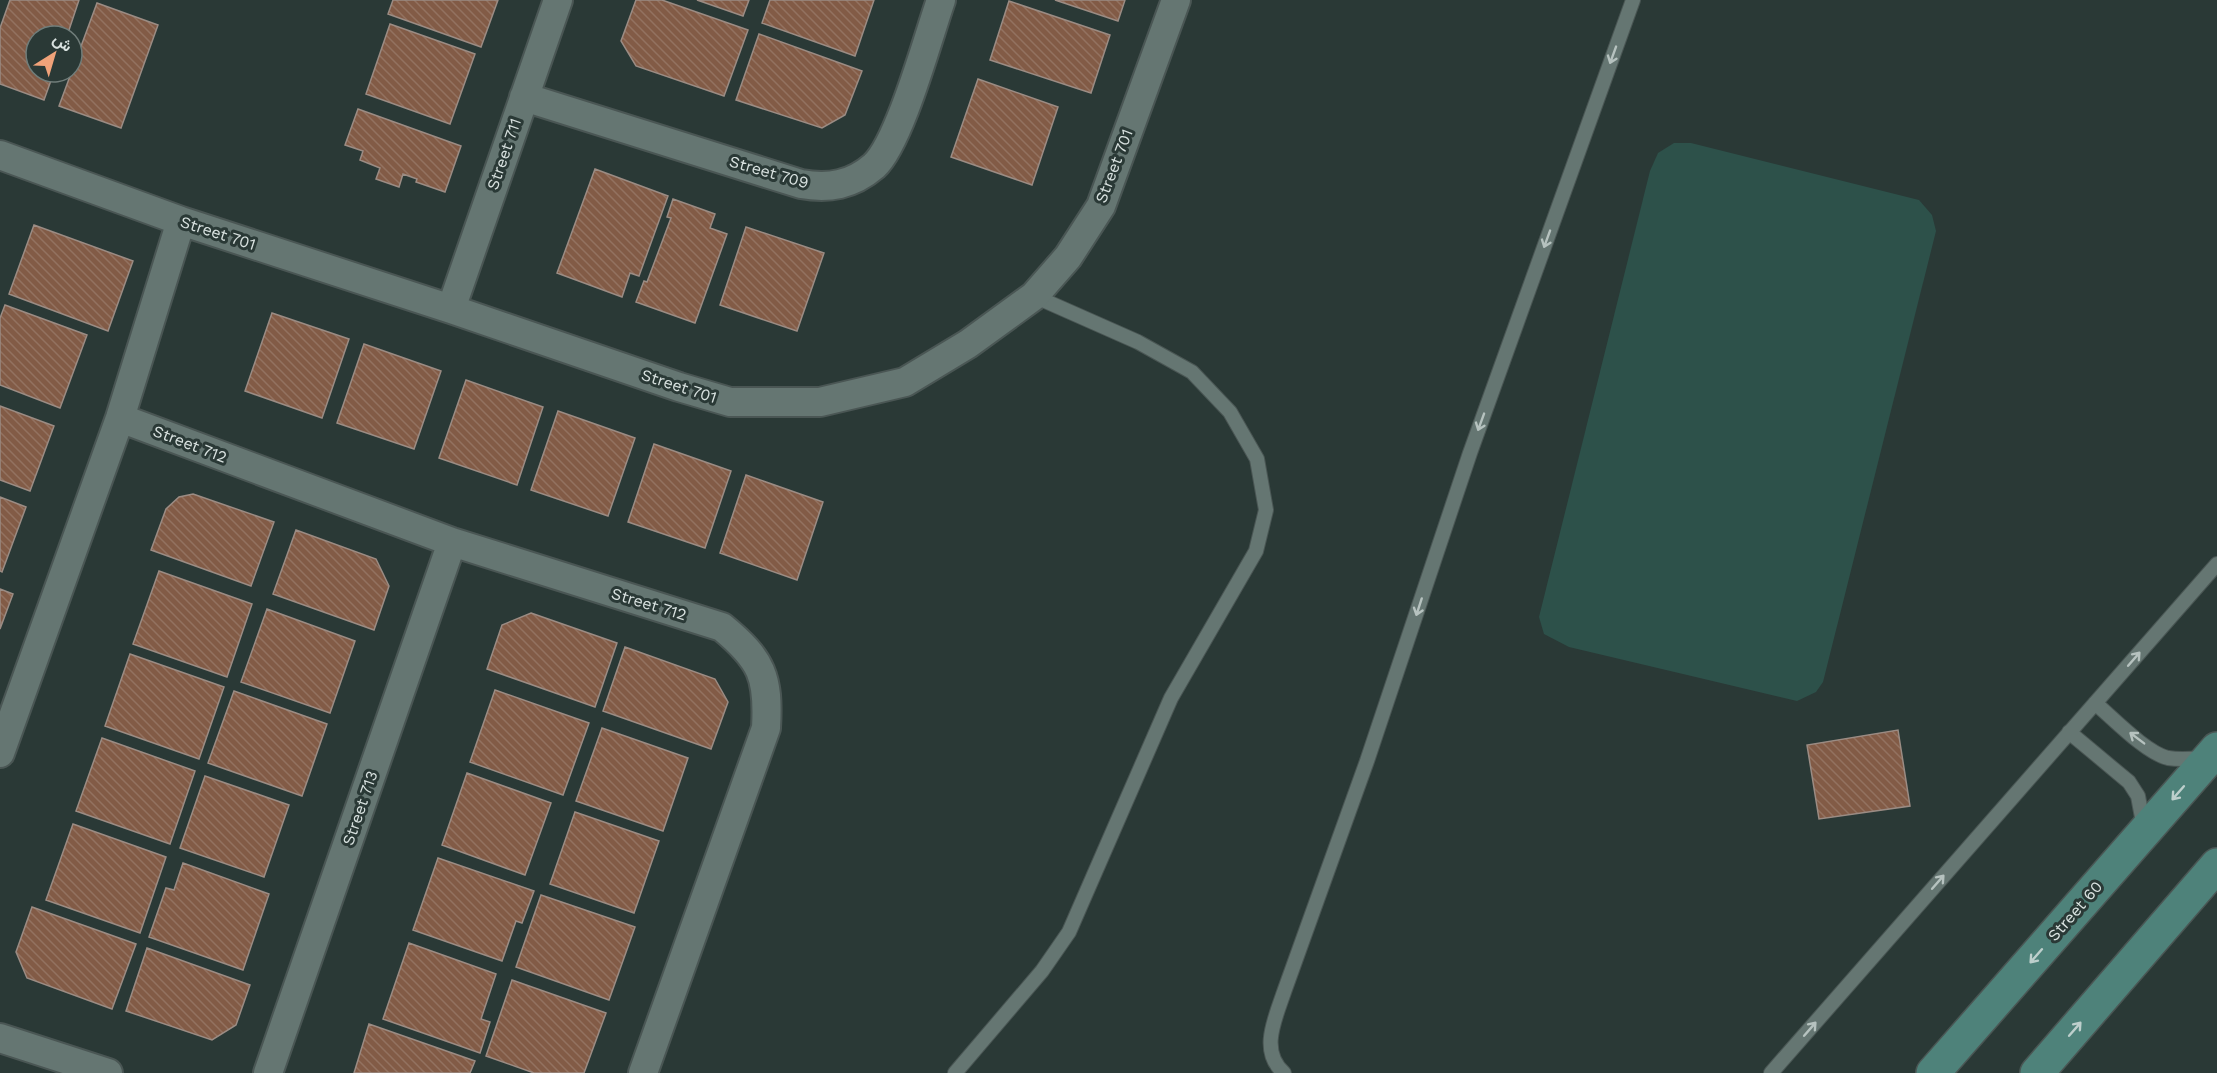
<svg xmlns="http://www.w3.org/2000/svg" width="2217" height="1073" viewBox="0 0 2217 1073" font-family="'Work Sans',Vazirmatn,sans-serif">
  <defs>
    <pattern id="building-back-hatch" width="6" height="6" patternUnits="userSpaceOnUse" patternTransform="scale(1.5)"><rect width="6" height="6" fill="#825b46"/><path d="M-1 5l2 2M0 0l6 6M5-1l2 2" fill="none" stroke="#937260"/></pattern>
  </defs>
  <rect width="100%" height="100%" fill="#2a3936"/>
  <path fill="#2d514a" d="M 1674,143 L 1691,143 L 1919,200 L 1932,215 L 1936,231 L 1823,682 L 1816,692 L 1797,701 L 1569,647 L 1544,634 L 1539,617 L 1650,171 L 1658,153 Z"/>
  <path fill="url(#building-back-hatch)" stroke="#9b8c84" stroke-width="1.5" d="M 10,0 L 79,0 L 67,36 L 36,36 L 36,72 L 54,72 L 44,100 L 0,84 L 0,28 Z
    M 393,0 L 498,0 L 481,47 L 388,14 Z
    M 636,0 L 662,0 L 748,30 L 724,96 L 636,66 L 621,41 Z
    M 697,0 L 749,0 L 743,16 Z
    M 770,0 L 874,0 L 855,56 L 762,23 Z
    M 1055,0 L 1125,0 L 1118,21 Z
    M 1009,1 L 1110,35 L 1091,93 L 990,60 Z
    M 97,3 L 158,25 L 121,128 L 59,106 Z
    M 390,24 L 475,54 L 450,124 L 366,94 Z
    M 759,34 L 862,71 L 845,115 L 822,128 L 736,100 Z
    M 978,79 L 1058,107 L 1032,185 L 951,157 Z
    M 358,109 L 461,146 L 445,192 L 416,182 L 417,179 L 403,174 L 399,187 L 376,179 L 380,168 L 360,160 L 363,151 L 345,145 Z
    M 595,169 L 668,196 L 639,276 L 630,273 L 622,297 L 557,273 Z
    M 673,199 L 715,214 L 710,228 L 727,234 L 695,323 L 636,302 L 644,281 L 647,282 L 671,218 L 667,217 Z
    M 34,225 L 133,261 L 108,331 L 9,294 Z
    M 746,227 L 824,253 L 797,331 L 720,305 Z
    M 5,305 L 87,335 L 60,408 L 0,385 L 0,318 Z
    M 272,313 L 349,339 L 322,418 L 245,391 Z
    M 364,344 L 441,371 L 414,449 L 337,423 Z
    M 466,380 L 543,407 L 517,485 L 439,458 Z
    M 0,406 L 54,426 L 30,491 L 0,480 Z
    M 558,411 L 635,438 L 608,516 L 531,490 Z
    M 654,444 L 731,471 L 705,548 L 628,522 Z
    M 746,475 L 823,502 L 797,580 L 720,553 Z
    M 193,494 L 274,522 L 251,586 L 151,550 L 166,509 L 179,497 Z
    M 0,497 L 26,507 L 2,572 L 0,571 Z
    M 296,530 L 376,559 L 389,586 L 374,630 L 273,594 Z
    M 159,571 L 252,604 L 227,677 L 133,644 Z
    M 0,589 L 13,594 L 0,629 Z
    M 267,609 L 355,641 L 330,713 L 241,682 Z
    M 531,613 L 617,643 L 595,707 L 487,669 L 502,625 Z
    M 625,647 L 715,679 L 728,702 L 711,749 L 603,711 Z
    M 130,654 L 224,687 L 199,759 L 105,726 Z
    M 495,690 L 589,723 L 563,795 L 470,762 Z
    M 234,691 L 327,724 L 302,796 L 208,763 Z
    M 602,728 L 688,758 L 663,831 L 576,801 Z
    M 1898,730 L 1910,806 L 1819,819 L 1807,745 Z
    M 102,738 L 195,771 L 170,844 L 76,811 Z
    M 467,773 L 551,803 L 525,875 L 442,845 Z
    M 205,776 L 289,805 L 264,877 L 180,848 Z
    M 575,812 L 659,841 L 634,913 L 550,884 Z
    M 73,824 L 166,857 L 140,933 L 46,900 Z
    M 438,858 L 534,891 L 522,923 L 516,921 L 502,961 L 413,930 Z
    M 183,863 L 269,894 L 243,970 L 149,937 L 166,888 L 174,890 Z
    M 541,895 L 635,927 L 609,1000 L 516,967 Z
    M 32,907 L 136,944 L 112,1009 L 27,978 L 16,952 Z
    M 409,943 L 496,974 L 481,1019 L 490,1022 L 480,1053 L 383,1019 Z
    M 147,948 L 250,985 L 236,1025 L 212,1040 L 126,1011 Z
    M 512,980 L 606,1013 L 584,1073 L 534,1073 L 486,1056 Z
    M 369,1024 L 475,1061 L 470,1073 L 354,1073 Z"/>
  <g fill="none" stroke-linecap="round" stroke-linejoin="round">
    <defs>
      <path id="lane" d="M 2095,703 C 2113,718 2146,753 2168,758 C 2180,760 2190,759 2202,758
        M 2069,732 L 2129,782 L 2138,796 L 2144,828
        M 955,1073 L 1042,971 L 1069,932 L 1171,698 L 1256,551 L 1266,510 L 1257,459 L 1230,412 L 1192,372 L 1138,342 L 1034,296
        M 1284,1073 C 1259,1051 1275,1019 1284,992 L 1367,761 L 1470,453 L 1633,0
        M 1771,1073 L 2217,564"/>
      <path id="street" d="M 524,97 L 801,184 C 829,189 852,185 874,166 C 900,142 928,37 941,0
        M 0,155 L 181,221 L 451,309 L 679,387 L 730,402 L 820,402 L 905,382 L 968,344 L 1034,296 L 1068,257 L 1101,206 L 1176,0
        M 451,309 L 558,0
        M 120,418 L 452,542 L 722,627 C 762,660 769,677 766,728 L 643,1073
        M 0,753 L 120,418 L 181,221
        M 0,1038 L 108,1073
        M 268,1073 L 452,542"/>
      <path id="secondary" d="M 1933,1073 L 2217,749
        M 2037,1073 L 2217,865"/>
    </defs>
    <use href="#lane" stroke="#4a5654" stroke-width="16"/>
    <use href="#street" stroke="#4a5654" stroke-width="32"/>
    <use href="#secondary" stroke="#4a5654" stroke-width="36"/>
    <use href="#lane" stroke="#657672" stroke-width="14"/>
    <use href="#street" stroke="#657672" stroke-width="28"/>
    <use href="#secondary" stroke="#4e827a" stroke-width="33"/>
  </g>
  <defs><path id="oneway-shaft" d="M-6 0H5M1.5-3L5.5 0L1.5 3" fill="none" stroke-width="1.6" stroke-linecap="round" stroke-linejoin="round" transform="scale(1.5)"/></defs>
  <g stroke="#b6c2bf">
    <use href="#oneway-shaft" transform="translate(1613 55) rotate(110)"/>
    <use href="#oneway-shaft" transform="translate(1547 239) rotate(110)"/>
    <use href="#oneway-shaft" transform="translate(1481 422) rotate(110)"/>
    <use href="#oneway-shaft" transform="translate(1419 607) rotate(108)"/>
    <use href="#oneway-shaft" transform="translate(2134 659) rotate(-49)"/>
    <use href="#oneway-shaft" transform="translate(2137 738) rotate(-143)"/>
    <use href="#oneway-shaft" transform="translate(1938 882) rotate(-49)"/>
    <use href="#oneway-shaft" transform="translate(1810 1029) rotate(-49)"/>
  </g>
  <g stroke="#bdcfcc">
    <use href="#oneway-shaft" transform="translate(2178 793) rotate(131)"/>
    <use href="#oneway-shaft" transform="translate(2036 956) rotate(131)"/>
    <use href="#oneway-shaft" transform="translate(2075 1029) rotate(-49)"/>
  </g>
  <g text-anchor="middle" dominant-baseline="central" stroke-width="6" stroke-linejoin="round" paint-order="stroke">
    <g font-size="16" fill="#d9e2e0" stroke="#2a3936">
      <text transform="translate(504 154) rotate(-71)">Street 711</text>
      <text transform="translate(1114 166) rotate(-69)">Street 701</text>
      <text transform="translate(769 172) rotate(16)">Street 709</text>
      <text transform="translate(218 233) rotate(18)">Street 701</text>
      <text transform="translate(679 386) rotate(18)">Street 701</text>
      <text transform="translate(190 444) rotate(21)">Street 712</text>
      <text transform="translate(649 604) rotate(17)">Street 712</text>
      <text transform="translate(360 808) rotate(-71)">Street 713</text>
      <text transform="translate(2075 911) rotate(-49)">Street 60</text>
    </g>
  </g>
  <g transform="translate(54 54) rotate(37)"><circle r="28" fill="#2a3936" stroke="#707d7a" stroke-width="1.5"/>
  <path d="M0-4.5L10 22L0 15L-10 22Z" fill="#f0a279"/>
  <text y="-9" font-size="16" font-weight="bold" text-anchor="middle" fill="#d9e2e0">ش</text>
  </g>
</svg>
